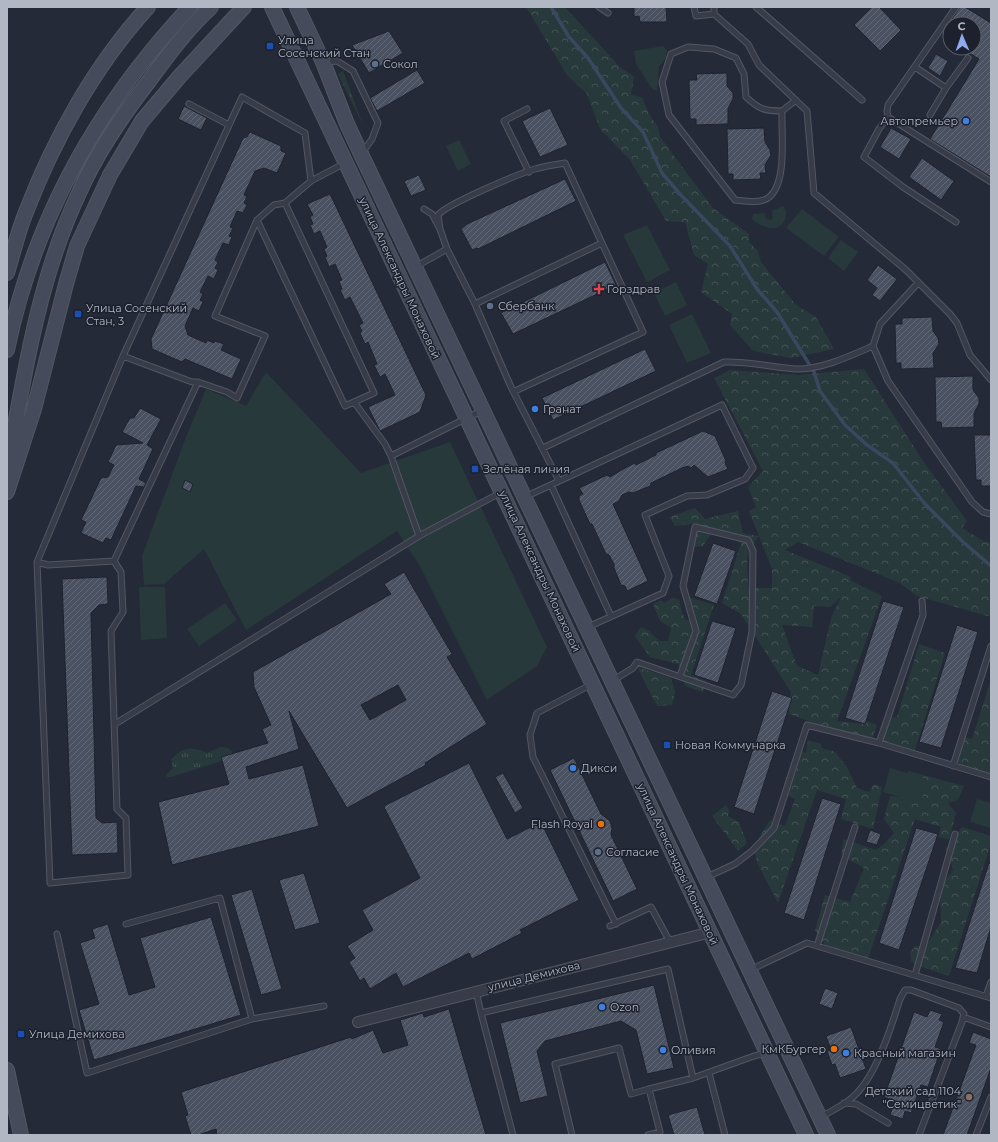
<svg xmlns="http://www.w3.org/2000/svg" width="998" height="1142" viewBox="0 0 998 1142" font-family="Montserrat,sans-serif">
  <defs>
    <pattern id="grass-tufts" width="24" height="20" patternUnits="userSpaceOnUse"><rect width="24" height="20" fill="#28393c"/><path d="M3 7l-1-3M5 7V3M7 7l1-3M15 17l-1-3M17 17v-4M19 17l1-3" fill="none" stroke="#455357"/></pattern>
    <pattern id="forest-crowns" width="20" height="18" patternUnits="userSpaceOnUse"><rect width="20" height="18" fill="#28393c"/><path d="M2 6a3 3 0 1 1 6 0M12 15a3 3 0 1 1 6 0" fill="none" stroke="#455357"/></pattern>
    <pattern id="building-hatch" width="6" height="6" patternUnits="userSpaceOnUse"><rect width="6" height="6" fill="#4a5161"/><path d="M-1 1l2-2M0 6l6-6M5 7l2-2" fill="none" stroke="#626876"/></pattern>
  </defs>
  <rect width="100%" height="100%" fill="#242a37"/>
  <path fill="url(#grass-tufts)" d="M 343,71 L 363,125 L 338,74 Z
    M 221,747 L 228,748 L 232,752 L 231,758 L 171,777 L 167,777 L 166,775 L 173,768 L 171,759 C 183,747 192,746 207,753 Z"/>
  <path fill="url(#forest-crowns)" fill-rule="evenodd" d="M 526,7 L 565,7 L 620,67 L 634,77 L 631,95 L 642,97 L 649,114 L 658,127 L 660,137 L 713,208 L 749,234 L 749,242 L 758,251 L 761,262 L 796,305 L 816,317 L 834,349 L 791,358 L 753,351 L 730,325 L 732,314 L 701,292 L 708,264 L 694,255 L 685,222 L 666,221 L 630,160 L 600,129 L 587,94 L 567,75 Z
    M 864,369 L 923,461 L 967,521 L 962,528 L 985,542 L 991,543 L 991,617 L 917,596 L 900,583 L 798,542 L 785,550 L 851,577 L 850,580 L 882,596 L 837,721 L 865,724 L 867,721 L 877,725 L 871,743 L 789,714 L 791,692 L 741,614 L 722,603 L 741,543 L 736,540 L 712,532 L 703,546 L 695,547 L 693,524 L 675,526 L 669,517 L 695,508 L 705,519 L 738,511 L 743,533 L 758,536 L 747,558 L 748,588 L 772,588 L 772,569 L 749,511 L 756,507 L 748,487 L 763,471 L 714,378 L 730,370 L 798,375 ZM 841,597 L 831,618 L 818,675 L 797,666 L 782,625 L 812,627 L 814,606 L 830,607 Z
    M 689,597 L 714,605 L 691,675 L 706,681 L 703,692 L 685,686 L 678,664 L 650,657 L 635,636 L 641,627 L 649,631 L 659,641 L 668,641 L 671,628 L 660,621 L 653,604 L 661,600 L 665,603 L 672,598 L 679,599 L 682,613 L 686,620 L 690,620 L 687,601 Z
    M 919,644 L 945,653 L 914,753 L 882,743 L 888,718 L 897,717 Z
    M 637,667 L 671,678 L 675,692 L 672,705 L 657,706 Z
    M 991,679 L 991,770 L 989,775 L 957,764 L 963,737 L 972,739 Z
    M 808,740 L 821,744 L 822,748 L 835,752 L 847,767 L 857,788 L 869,792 L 874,784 L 882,787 L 873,829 L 841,819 L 846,799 L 817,790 L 778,903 L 757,863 L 754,846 L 770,820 L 785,826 L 795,799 L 782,793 L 786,777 L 795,776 L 799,750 L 806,753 Z
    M 908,771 L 964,786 L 958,800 L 948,803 L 956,813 L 949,840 L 938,837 L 941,827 L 915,819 L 867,962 L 826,946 L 815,930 L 825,895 L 850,902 L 864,868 L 841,855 L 844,839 L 876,850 L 884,844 L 894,833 L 884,819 L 890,796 L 914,797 L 904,786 Z
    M 726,805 L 729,810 L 728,816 L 739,822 L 747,843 L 738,851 L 712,816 Z
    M 962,827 L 991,836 L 991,843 L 949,976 L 916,965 L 911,961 L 910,952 L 916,946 L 926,946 L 941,922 L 940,887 L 953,870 L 946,848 Z"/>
  <path fill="#28393c" d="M 663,46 L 667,50 L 666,58 L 659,67 L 657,90 L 653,90 L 636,64 L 634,51 Z
    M 459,140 L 471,164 L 458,171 L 446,146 Z
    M 783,206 C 789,212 786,223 778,227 C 772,231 756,224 752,219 L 753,214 L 765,213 L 766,219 L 771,220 L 773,218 L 772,211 Z
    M 802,209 L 839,237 L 824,256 L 786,228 Z
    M 647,225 L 670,270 L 647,282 L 623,235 Z
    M 841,240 L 858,252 L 844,271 L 828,258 Z
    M 676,282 L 687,305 L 665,316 L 654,293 Z
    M 692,314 L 711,353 L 687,363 L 669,325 Z
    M 266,372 L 361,473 L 450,442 L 547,647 L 537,666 L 487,700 L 420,566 L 397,531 L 246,630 L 204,549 L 164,584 L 144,585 L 142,556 L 186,437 L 206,389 L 246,406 Z
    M 139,587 L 165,587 L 167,638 L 141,640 Z
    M 225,603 L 237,620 L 199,646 L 187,629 Z
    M 890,768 L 927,779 L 921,803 L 883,792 Z
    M 977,799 L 991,803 L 991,828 L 970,822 Z"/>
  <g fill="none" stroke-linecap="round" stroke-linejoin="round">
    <path stroke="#3a475f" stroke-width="3.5" d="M 551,7 L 569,37 L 588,58 L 621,108 L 643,132 L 662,173 L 679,193 L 730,246 L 757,289 L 777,312 L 814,372 L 820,391 L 845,425 L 867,445 L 893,463 L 925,504 L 963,542 L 991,566"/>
  </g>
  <path fill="url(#building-hatch)" stroke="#1e232f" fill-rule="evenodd" d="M 634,7 L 666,7 L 667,22 L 640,22 L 639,16 L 634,17 Z
    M 872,7 L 879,7 L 901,30 L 880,51 L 854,25 Z
    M 960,7 L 965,7 L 991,23 L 991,177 L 930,139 L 979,59 L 961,48 L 974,48 L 974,24 L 949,24 Z
    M 389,31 L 403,53 L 369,73 L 352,45 Z
    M 936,54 L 948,61 L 940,76 L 928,68 Z
    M 417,70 L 425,83 L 377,111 L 370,98 Z
    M 727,73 L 727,86 L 733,93 L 733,99 L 728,108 L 728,124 L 696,125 L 696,119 L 690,119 L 689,80 L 697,80 L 696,74 Z
    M 184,106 L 207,118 L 201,130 L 178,119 Z
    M 550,108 L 568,145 L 540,157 L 522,121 Z
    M 764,128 L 765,142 L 770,150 L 771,155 L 765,165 L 766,173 L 760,173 L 761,179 L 733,180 L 733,174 L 728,174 L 727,129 Z
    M 891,128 L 911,139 L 899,159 L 880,147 Z
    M 250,132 L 281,146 L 281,151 L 286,153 L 277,173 L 264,168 L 255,171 L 244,195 L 247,196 L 244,203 L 247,205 L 243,213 L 237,211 L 230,227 L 233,228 L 229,236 L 232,237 L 229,245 L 223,243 L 215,260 L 218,262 L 215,268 L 218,270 L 214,279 L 208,276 L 200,292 L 203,294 L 200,300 L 203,302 L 199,311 L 193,308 L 185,326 L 188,335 L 206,343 L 207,340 L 214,343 L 215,341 L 224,344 L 221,350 L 241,359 L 232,379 L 185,359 L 182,362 L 152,349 L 151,339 L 243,138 L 247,137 Z
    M 922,158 L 954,181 L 941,200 L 909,177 Z
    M 419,175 L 426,190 L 411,196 L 404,181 Z
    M 565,179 L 576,201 L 478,249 L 477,248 L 472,250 L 461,229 L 467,224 Z
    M 330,194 L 426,395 L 420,412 L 380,431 L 368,407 L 395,395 L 385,374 L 380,377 L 374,365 L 377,364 L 368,342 L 365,344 L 360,333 L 362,331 L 359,325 L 363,323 L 350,297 L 345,300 L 340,290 L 342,289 L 339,281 L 342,280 L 335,264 L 329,267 L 325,257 L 327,256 L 324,249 L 327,247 L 320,231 L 314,234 L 310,225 L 313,224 L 310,217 L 313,215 L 307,204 Z
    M 605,262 L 616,285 L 513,334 L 501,313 Z
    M 878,265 L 897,279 L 880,301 L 872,295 L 877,288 L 867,280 Z
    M 932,317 L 933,331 L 938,338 L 939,344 L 933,353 L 934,368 L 901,369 L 901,363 L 896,363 L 895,324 L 902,324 L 902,318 Z
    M 645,349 L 656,371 L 553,420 L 542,398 Z
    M 973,376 L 973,390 L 979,398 L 979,404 L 974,413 L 974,427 L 942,428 L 941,422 L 936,422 L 935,377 Z
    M 140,408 L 161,419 L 147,445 L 153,449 L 139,479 L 146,483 L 144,487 L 136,486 L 111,540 L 106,538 L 103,543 L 81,533 L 86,522 L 81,520 L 101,478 L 108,477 L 114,465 L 108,462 L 116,445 L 143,443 L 122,432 L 130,418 L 134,418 Z
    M 703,431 L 715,436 L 726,461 L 725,463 L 728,469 L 708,477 L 694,465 L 691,468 L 688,466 L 682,468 L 651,483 L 650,486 L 633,493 L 629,492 L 622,495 L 619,501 L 613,504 L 648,581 L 627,591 L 625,586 L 621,585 L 614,568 L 614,564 L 609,555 L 606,554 L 592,524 L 590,524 L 579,500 L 579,496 L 583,494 L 579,488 L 607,475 L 610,477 L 625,468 L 635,463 L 636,465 L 656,455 L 656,453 Z
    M 974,435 L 991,435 L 991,486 L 981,486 L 981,480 L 976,480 Z
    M 185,480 L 193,484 L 190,492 L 182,488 Z
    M 713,543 L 736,551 L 717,604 L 694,596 Z
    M 404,572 L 452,654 L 447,657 L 487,724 L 425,763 L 426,765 L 347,808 L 289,711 L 299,749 L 246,767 L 249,779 L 303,765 L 319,826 L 172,865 L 158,802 L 229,784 L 221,757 L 268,743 L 262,729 L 271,725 L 254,687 L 253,672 L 391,594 L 384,584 ZM 398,685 L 406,700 L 370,720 L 361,705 Z
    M 107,577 L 108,604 L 99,605 L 91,613 L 96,818 L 102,823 L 117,822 L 118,853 L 72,855 L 62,579 Z
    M 883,601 L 904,607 L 865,724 L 845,718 Z
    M 712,621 L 736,628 L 718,683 L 694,675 Z
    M 957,625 L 978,632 L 941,748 L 919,742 Z
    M 772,691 L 792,698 L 754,814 L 734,807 Z
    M 574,758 L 601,814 L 610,821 L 612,828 L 611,835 L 637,889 L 613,901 L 550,770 Z
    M 469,763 L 507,839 L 541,822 L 579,900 L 520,930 L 522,933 L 472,959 L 469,953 L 403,987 L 396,973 L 370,989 L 364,978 L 360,981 L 349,962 L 355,958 L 347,946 L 373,930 L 362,910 L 420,878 L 384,807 L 386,805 Z
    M 503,773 L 523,808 L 515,813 L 495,777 Z
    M 822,798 L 841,804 L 804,920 L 784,913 Z
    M 916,828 L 938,834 L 899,950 L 879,943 Z
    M 870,830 L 881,834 L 877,845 L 866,842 Z
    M 989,863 L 991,864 L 991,927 L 977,973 L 955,968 Z
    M 304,873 L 320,923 L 295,930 L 279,880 Z
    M 252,889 L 282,989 L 261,995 L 231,895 Z
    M 211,917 L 241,1015 L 94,1060 L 79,1010 L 99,1004 L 80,943 L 95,938 L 92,929 L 108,924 L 129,995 L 155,987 L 140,938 Z
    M 654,985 L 674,1068 L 647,1074 L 636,1030 L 621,1021 L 545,1041 L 537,1051 L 548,1096 L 520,1103 L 500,1023 Z
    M 825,988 L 838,993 L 832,1009 L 819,1004 Z
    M 449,1009 L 486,1135 L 217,1135 L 216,1129 L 198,1135 L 191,1135 L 185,1116 L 188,1115 L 181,1092 L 351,1037 L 352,1039 L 373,1030 L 383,1053 L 408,1045 L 400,1020 L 423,1013 L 424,1017 Z
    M 930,1010 L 942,1014 L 939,1020 L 944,1022 L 935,1047 L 941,1049 L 928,1087 L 921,1085 L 911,1113 L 905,1111 L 903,1119 L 890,1115 L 895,1101 L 884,1097 L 914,1012 L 927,1017 Z
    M 851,1027 L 866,1069 L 840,1078 L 835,1064 L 832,1065 L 827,1051 L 831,1050 L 826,1036 Z
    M 973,1032 L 991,1039 L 991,1068 L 967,1135 L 943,1135 L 976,1045 L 969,1043 Z
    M 697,1107 L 705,1135 L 674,1135 L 668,1115 Z"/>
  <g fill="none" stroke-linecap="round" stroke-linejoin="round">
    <defs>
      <path id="service" d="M 599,7 L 608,13
        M 694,7 L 696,16 L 714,14
        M 714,7 L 714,14 L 748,44 L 759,65 L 807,111 L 814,193 L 906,270 L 950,314 L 957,323 L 970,355 L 991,380
        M 756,7 L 862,100
        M 956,7 L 888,105 L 887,111 L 888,117 L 991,182
        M 325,62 L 337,61 L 353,71 L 378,123 L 372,139 L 362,153
        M 915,67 L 946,88
        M 189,104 L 229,125
        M 527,109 L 504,121 L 529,172
        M 782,111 C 764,111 759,109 746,97 L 744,74 L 736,58 L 714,49 L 688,47 L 671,54 L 662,82 L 669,115 L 735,200 C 745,201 759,204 768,198 C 788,184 781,133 782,111 L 796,100
        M 930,115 L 946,88 L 968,58
        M 888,117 L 879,129 L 864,157 L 903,187 L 956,222
        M 424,209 L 432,214 L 440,229 L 447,249 L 475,304 L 511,387 L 559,481
        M 257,220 L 345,406 L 374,393 L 285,203
        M 440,229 L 438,215 C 447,204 518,174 535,169 C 545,166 555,165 565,163 L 643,332 L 515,391
        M 417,266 L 447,249
        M 475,304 L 602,243
        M 873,346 L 888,381 L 972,502 L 983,512 L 991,514
        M 123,356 L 192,382 L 198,382
        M 354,402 L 385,444 L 391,456 L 419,536
        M 543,448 L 724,362 C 748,361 771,367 795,369 C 820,370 850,356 873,346 L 880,324 L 918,283
        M 391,456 L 481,411
        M 551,485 L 611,616
        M 525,497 L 722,405 L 753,468 L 745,479 L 707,495 L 687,496 L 645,515 L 669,576 L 663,593 L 588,627
        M 114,561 L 121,572 L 123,612 L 111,631 L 117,809 L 126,818 L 128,875 L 50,883 L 37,562 L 123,356 L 242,97 L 305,133 L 311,181
        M 114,561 L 198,382 L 227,392 L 237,398 L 265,336 L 215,316 L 257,220 L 274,205 L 285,203 L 311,181 L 345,163
        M 37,562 L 48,565 L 114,561
        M 612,681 L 633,668 L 637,662 L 733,695 L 741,685 L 752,632 L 753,551 L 748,540 L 695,527 L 683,586 L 696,631 L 680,676
        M 592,684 L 537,713 L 530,735 L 533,757 L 616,924
        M 115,724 L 419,536 L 500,493
        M 879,743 L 923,615 L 922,601
        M 953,766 L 991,646
        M 707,877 L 735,864 L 752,851 L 774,828 L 807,725 L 879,743 L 991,777
        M 126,924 L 220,898 L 252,1019
        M 610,926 L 651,907 L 670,942
        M 57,934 L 87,1073 L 252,1019 L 324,1006
        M 817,946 L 855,827
        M 750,970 L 807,943 L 991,998
        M 915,975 L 955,834
        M 476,991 L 481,1013
        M 986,996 L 991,982
        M 963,1017 L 991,1027
        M 709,1073 L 725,1135
        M 844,1103 L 856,1104 L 888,1123
        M 821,1117 C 831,1111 845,1105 854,1096 C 876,1076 891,1028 900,999 L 905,990 L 911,990 L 959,1008 L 964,1014 L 962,1022 L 919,1135
        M 513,1135 L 481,1013 L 668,969 L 693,1078 L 754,1056 L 766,1053
        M 572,1135 L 555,1064 L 619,1048 L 631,1094 L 649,1089
        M 648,1135 L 660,1132 L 649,1089 L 693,1078
        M 976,1135 L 991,1097"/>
      <path id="minor" d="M 358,1022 L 711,932"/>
      <path id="secondary" d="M 272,7 L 806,1135
        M 297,7 L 323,62 L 347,124 L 361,154 L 828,1135
        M 7,273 C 13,253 18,232 26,212 C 54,139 95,65 148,7
        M 7,350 C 34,219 99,104 190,7
        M 7,470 C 24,376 38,280 79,193 C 97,152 122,116 149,81 C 168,55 188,28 211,7
        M 7,492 L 34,409 L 66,284 L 77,246 L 110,175 L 142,121 L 180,76 L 244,7
        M 7,1070 L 21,1135"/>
    </defs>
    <use href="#service" stroke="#525763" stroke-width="7"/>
    <use href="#minor" stroke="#525763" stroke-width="12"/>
    <use href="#secondary" stroke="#525763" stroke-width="16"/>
    <use href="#service" stroke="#373c48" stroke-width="5"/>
    <use href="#minor" stroke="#373c48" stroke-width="10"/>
    <use href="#secondary" stroke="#454b5b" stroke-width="14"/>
  </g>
  <g fill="#1a4fb4" stroke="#1c212d" stroke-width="1.5">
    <rect x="266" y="42" width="8" height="8" rx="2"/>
    <rect x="74" y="310" width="8" height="8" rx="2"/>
    <rect x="471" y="465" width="8" height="8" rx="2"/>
    <rect x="663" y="741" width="8" height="8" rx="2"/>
    <rect x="17" y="1030" width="8" height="8" rx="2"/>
  </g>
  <g fill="#5c6f8a" stroke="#1c212d" stroke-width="1.5">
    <circle cx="375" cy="64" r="4"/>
    <circle cx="490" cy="306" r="4"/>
    <circle cx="598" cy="852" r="4"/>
  </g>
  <g fill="#3f7fe0" stroke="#1c212d" stroke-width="1.5">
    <circle cx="966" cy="121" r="4"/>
    <circle cx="535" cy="409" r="4"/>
    <circle cx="573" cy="768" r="4"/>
    <circle cx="602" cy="1007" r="4"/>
    <circle cx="663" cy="1050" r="4"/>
    <circle cx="846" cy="1053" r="4"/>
  </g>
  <path fill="#e0444e" stroke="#1c212d" stroke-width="1.5" d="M597 283h4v4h4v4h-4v4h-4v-4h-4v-4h4z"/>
  <g fill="#e8710a" stroke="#1c212d" stroke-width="1.5">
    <circle cx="601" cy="824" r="4"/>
    <circle cx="834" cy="1049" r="4"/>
  </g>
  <circle fill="#8d6e63" stroke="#1c212d" stroke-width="1.5" cx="969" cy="1097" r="4"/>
  <g text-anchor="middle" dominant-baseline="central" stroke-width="3" stroke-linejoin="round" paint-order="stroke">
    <g font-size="11" fill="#b2b7c4" stroke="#1c212d" text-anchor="start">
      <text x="278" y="40">Улица<tspan x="278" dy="13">Сосенский Стан</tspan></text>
      <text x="383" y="64">Сокол</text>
      <text x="958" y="121" text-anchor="end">Автопремьер</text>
      <text x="607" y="289">Горздрав</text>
      <text x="498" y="306">Сбербанк</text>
      <text x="86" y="308">Улица Сосенский<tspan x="86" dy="13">Стан, 3</tspan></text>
      <text x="543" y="409">Гранат</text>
      <text x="483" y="469">Зелёная линия</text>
      <text x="675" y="745">Новая Коммунарка</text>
      <text x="581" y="768">Дикси</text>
      <text x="593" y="824" text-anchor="end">Flash Royal</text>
      <text x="606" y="852">Согласие</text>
      <text x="610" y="1007">Ozon</text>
      <text x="29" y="1034">Улица Демихова</text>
      <text x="826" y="1049" text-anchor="end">КмКБургер</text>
      <text x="671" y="1050">Оливия</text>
      <text x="854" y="1053">Красный магазин</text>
      <text x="961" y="1091" text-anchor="end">Детский сад 1104<tspan x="961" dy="13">"Семицветик"</tspan></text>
    </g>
    <g font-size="11" fill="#b2b7c4" stroke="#1c212d">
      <text transform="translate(400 278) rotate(65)">улица Александры Монаховой</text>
      <text transform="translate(540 571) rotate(65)">улица Александры Монаховой</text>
      <text transform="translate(678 864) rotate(65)">улица Александры Монаховой</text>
      <text transform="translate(534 976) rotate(-14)">улица Демихова</text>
    </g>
  </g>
  <rect width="998" height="1142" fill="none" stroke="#b2b7c4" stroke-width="16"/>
  <g transform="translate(962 36) rotate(358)"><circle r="19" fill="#1c212d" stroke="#585d69"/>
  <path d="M0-3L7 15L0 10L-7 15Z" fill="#8ea9ed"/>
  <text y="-6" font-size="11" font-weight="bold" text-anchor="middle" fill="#b2b7c4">С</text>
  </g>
</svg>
